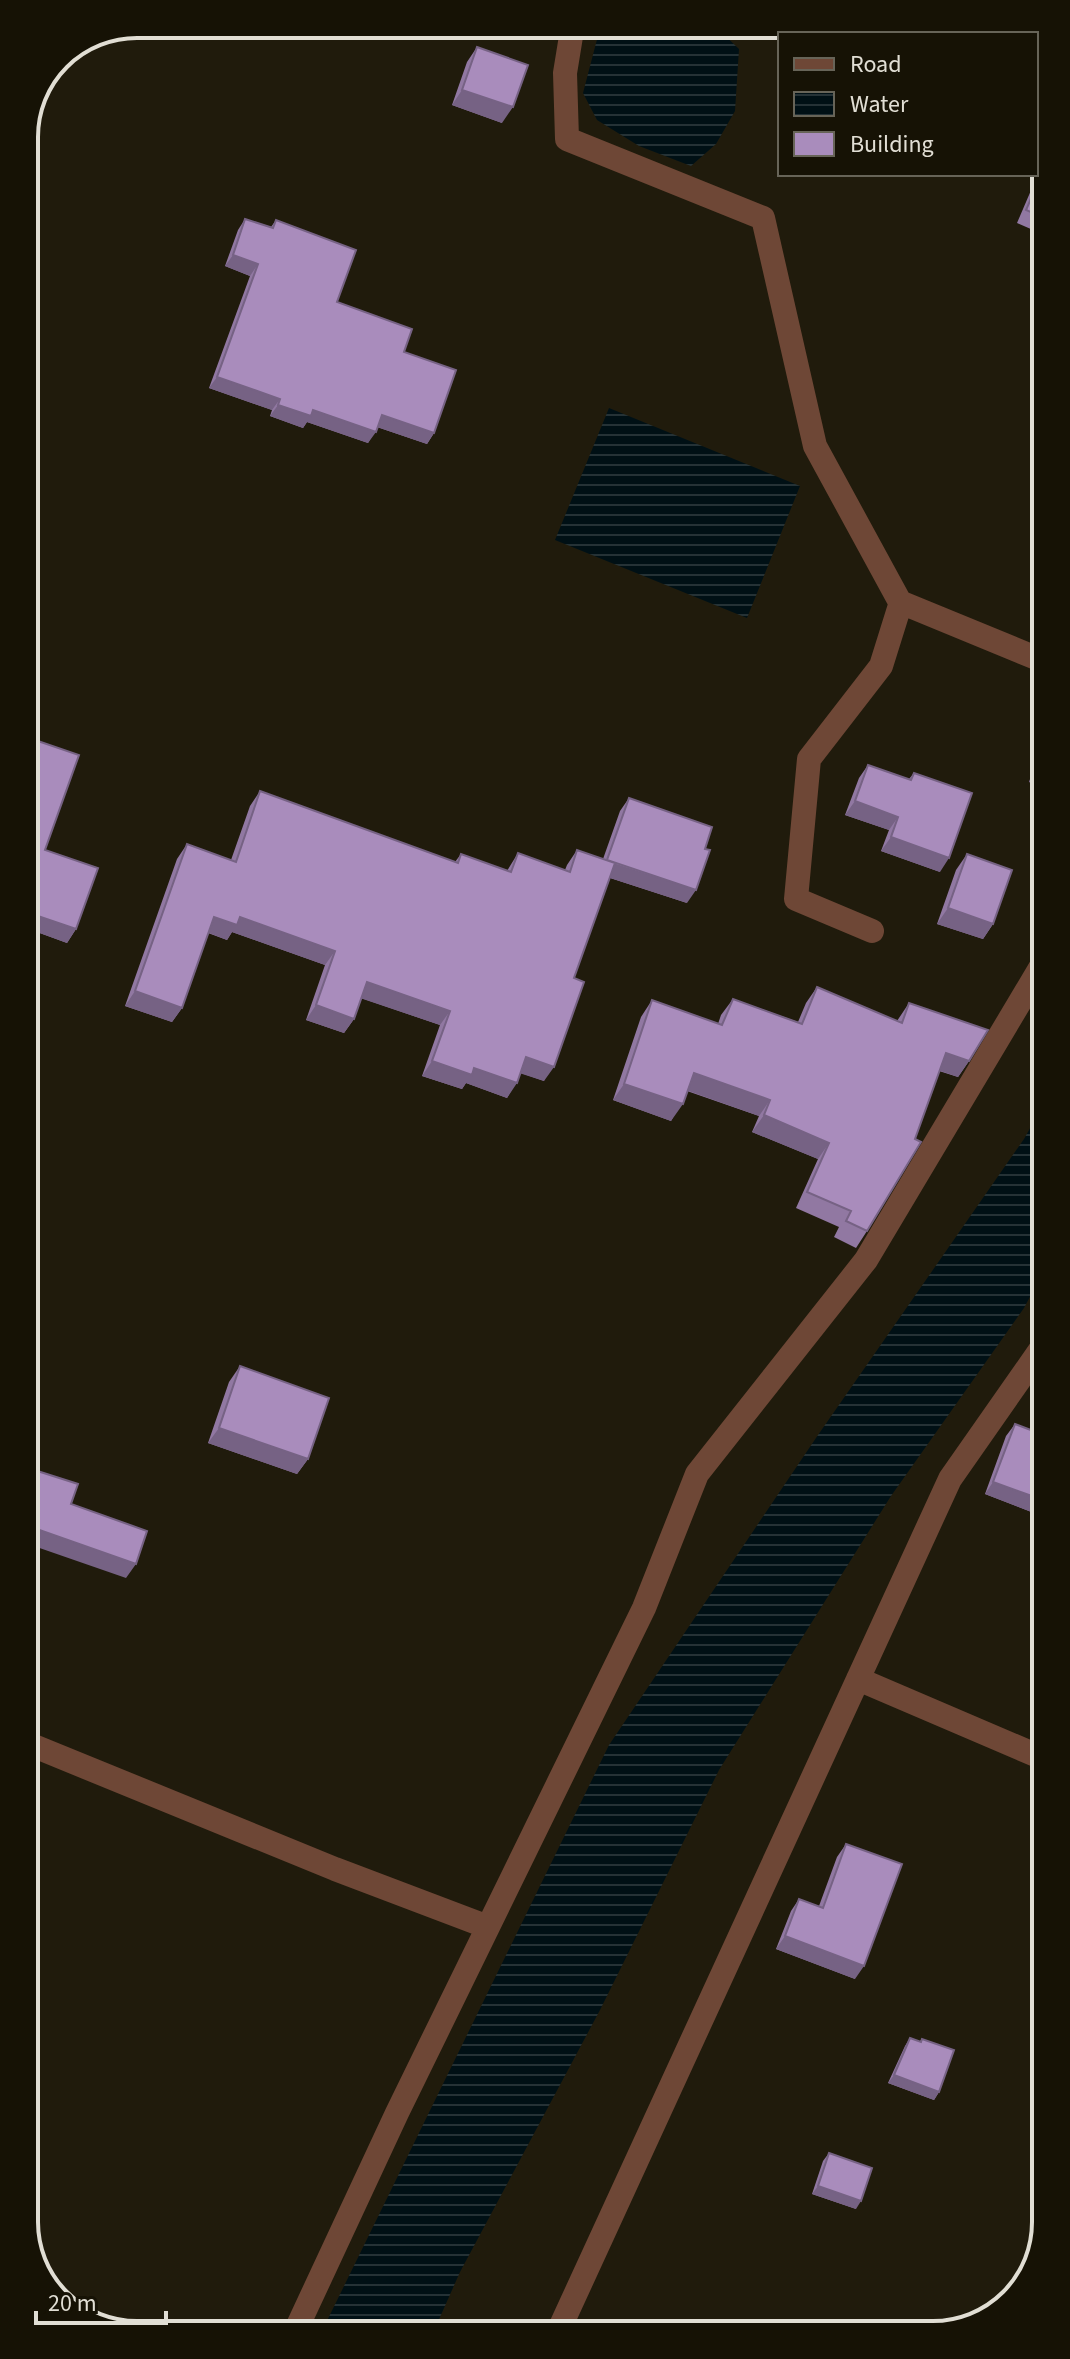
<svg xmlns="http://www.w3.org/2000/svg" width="1070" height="2359" viewBox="0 0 1070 2359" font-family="'Source Sans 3',sans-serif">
  <defs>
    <pattern id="water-rules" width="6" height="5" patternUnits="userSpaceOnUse" patternTransform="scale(2)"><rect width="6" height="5" fill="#001015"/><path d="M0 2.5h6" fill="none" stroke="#253236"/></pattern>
  </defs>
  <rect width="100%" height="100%" fill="#201b0c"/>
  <path fill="url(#water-rules)" d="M 601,24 L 713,24 L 739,49 L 735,111 L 716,144 L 691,166 L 639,146 L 597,120 L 583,93 Z
    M 609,408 L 800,486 L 747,618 L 555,540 Z
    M 1043,1105 L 1043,1272 L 1024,1308 L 891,1496 L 719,1770 L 600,2010 L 460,2272 L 433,2333 L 321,2333 L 609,1745 L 818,1435 L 1024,1139 Z"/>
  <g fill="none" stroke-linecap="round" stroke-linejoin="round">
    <path stroke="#6e4736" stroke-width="24" d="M 573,24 L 565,73 L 567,139 L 763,218 L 815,446 L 900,602 L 1041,660
      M 872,931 L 796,899 L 809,759 L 881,666 L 901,602
      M 858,1679 L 1045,1759
      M 29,1744 L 335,1869 L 488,1927
      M 558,2332 L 950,1479 L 1043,1346
      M 294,2334 L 397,2113 L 644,1608 L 697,1474 L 866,1260 L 1042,965"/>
  </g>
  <path fill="#9178a2" d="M 942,25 L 966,34 L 939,34 Z
    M 477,47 L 502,123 L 452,105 L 467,62 Z
    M 1040,174 L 1040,233 L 1017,223 L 1035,181 Z
    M 245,219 L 271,227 L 276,220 L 337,302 L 404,352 L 434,433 L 427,444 L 377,427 L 368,443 L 307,422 L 303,428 L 270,416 L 272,410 L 209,388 L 250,276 L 225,266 L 238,230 Z
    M 1040,328 L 1041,357 L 1031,354 Z
    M 32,739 L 45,850 L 76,929 L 67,943 L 26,928 L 26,748 Z
    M 1042,745 L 1042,786 L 1029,782 Z
    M 868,765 L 909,779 L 914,773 L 940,872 L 881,851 L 889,830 L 845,815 L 859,778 Z
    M 260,791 L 455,862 L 461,854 L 507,871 L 518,853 L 565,870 L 567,865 L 577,850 L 603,859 L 620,811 L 629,798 L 687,903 L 610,878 L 574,978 L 544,1081 L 521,1073 L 507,1098 L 466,1083 L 462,1089 L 422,1076 L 440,1025 L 361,998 L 354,1019 L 344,1033 L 306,1020 L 325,965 L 232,932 L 227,940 L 208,933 L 182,1008 L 172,1022 L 125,1006 L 177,859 L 187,844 L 231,860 L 250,806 Z
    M 967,854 L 993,924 L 983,939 L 937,924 L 956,870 Z
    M 817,987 L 897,1021 L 909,1003 L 969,1061 L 958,1077 L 939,1071 L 867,1231 L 856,1248 L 834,1237 L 839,1227 L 796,1208 L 818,1159 L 752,1132 L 759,1116 L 687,1091 L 671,1121 L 613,1100 L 641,1017 L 652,1000 L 718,1024 L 721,1015 L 733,999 L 798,1022 L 806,1003 Z
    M 240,1366 L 308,1459 L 297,1474 L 208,1443 L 229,1382 Z
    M 1015,1424 L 1034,1513 L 985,1494 L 1006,1436 Z
    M 846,1844 L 855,1979 L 776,1949 L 791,1911 L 799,1899 L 819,1906 L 837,1857 Z
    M 910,2038 L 920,2042 L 922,2039 L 939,2092 L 934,2100 L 888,2083 L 905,2046 Z
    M 829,2153 L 856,2209 L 812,2194 L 823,2161 Z"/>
  <path fill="#766284" d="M 462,90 L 513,107 L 502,123 L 452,105 Z
    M 233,255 L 258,264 L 250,276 L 225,266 Z
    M 1041,341 L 1041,357 L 1031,354 Z
    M 217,377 L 280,399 L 272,410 L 209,388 Z
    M 278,405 L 313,410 L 376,432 L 368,443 L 307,422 L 303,428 L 270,416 Z
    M 382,415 L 434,433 L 427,444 L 374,426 Z
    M 1039,768 L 1042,769 L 1042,786 L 1029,782 Z
    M 855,801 L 898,817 L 889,830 L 845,815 Z
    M 891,837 L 949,858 L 940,872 L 881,851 Z
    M 607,861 L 696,890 L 687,903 L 598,874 Z
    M 948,908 L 993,924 L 983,939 L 937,924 Z
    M 26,912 L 76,929 L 67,943 L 26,928 Z
    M 214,917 L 240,917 L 335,951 L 325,965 L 232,932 L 227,940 L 204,931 Z
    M 367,982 L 450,1011 L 440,1025 L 357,997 Z
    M 135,991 L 182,1008 L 172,1022 L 125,1006 Z
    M 316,1005 L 354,1019 L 344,1033 L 306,1020 Z
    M 946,1053 L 969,1061 L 958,1077 L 935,1069 Z
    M 526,1057 L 554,1067 L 544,1081 L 516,1072 Z
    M 432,1061 L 474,1068 L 517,1083 L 507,1098 L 466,1083 L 462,1089 L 422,1076 Z
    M 694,1073 L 770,1100 L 759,1116 L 683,1089 Z
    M 624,1084 L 683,1104 L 671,1121 L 613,1100 Z
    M 764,1115 L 829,1143 L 818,1159 L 752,1132 Z
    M 219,1428 L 308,1459 L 297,1474 L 208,1443 Z
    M 993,1482 L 1043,1500 L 1034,1513 L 985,1494 Z
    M 28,1526 L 136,1564 L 126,1578 L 28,1544 Z
    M 785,1936 L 864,1966 L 855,1979 L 776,1949 Z
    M 894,2075 L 939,2092 L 934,2100 L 888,2083 Z
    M 818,2186 L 861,2201 L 856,2209 L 812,2194 Z"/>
  <path fill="#a98cbc" stroke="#766284" stroke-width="2" d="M 946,27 L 966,34 L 950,34 L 944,32 Z
    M 477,47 L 528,65 L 513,107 L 462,90 Z
    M 1040,178 L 1040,216 L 1026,210 Z
    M 245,219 L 273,228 L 276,220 L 356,250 L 337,302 L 412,329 L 404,352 L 456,370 L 434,433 L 382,415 L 376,432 L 313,410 L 311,416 L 278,405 L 280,399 L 217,377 L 258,264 L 233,255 Z
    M 32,739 L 79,755 L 45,850 L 98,868 L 76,929 L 26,912 L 26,906 L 31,895 L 26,893 L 26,757 Z
    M 868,765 L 911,780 L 914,773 L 972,793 L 949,858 L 891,837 L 898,817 L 855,801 Z
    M 260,791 L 458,863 L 461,854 L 511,872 L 518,853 L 570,872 L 577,850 L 615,863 L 574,978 L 584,982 L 554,1067 L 526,1057 L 517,1083 L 474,1068 L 472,1075 L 432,1061 L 450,1011 L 367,982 L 354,1019 L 316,1005 L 335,951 L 240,917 L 237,925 L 214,917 L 182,1008 L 135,991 L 187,844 L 236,862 Z
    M 629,798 L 712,827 L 705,849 L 710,850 L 696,890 L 607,860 Z
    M 967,854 L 1012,870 L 993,924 L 948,908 Z
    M 817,987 L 902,1023 L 909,1003 L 988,1030 L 969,1061 L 946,1053 L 915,1139 L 921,1142 L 867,1231 L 846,1221 L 851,1211 L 807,1192 L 829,1143 L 764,1115 L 770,1100 L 694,1073 L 683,1104 L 624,1084 L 652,1000 L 722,1025 L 733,999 L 802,1024 Z
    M 240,1366 L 329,1398 L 308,1459 L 219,1428 Z
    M 1015,1424 L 1044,1435 L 1044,1497 L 1043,1500 L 993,1482 Z
    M 28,1468 L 78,1484 L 71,1504 L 147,1531 L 136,1564 L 28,1526 Z
    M 846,1844 L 902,1864 L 864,1966 L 785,1936 L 799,1899 L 823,1908 Z
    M 910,2038 L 921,2042 L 922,2039 L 954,2050 L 939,2092 L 894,2075 Z
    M 829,2153 L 872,2168 L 861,2201 L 818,2186 Z"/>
  <path d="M0 0H1070V2359H0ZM137 38H933A99 99 0 0 1 1032 137V2222A99 99 0 0 1 933 2321H137A99 99 0 0 1 38 2222V137A99 99 0 0 1 137 38Z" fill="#161205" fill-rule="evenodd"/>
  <path fill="none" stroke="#e1ded4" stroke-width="4" d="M137 38H933A99 99 0 0 1 1032 137V2222A99 99 0 0 1 933 2321H137A99 99 0 0 1 38 2222V137A99 99 0 0 1 137 38Z"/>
  <rect x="778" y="32" width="260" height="144" fill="#161205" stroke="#676458" stroke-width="2"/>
  <rect x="794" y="58" width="40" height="12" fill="#6e4736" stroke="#676458" stroke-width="2"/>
  <text x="850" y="72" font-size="24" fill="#e1ded4">Road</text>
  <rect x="794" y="92" width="40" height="24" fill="url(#water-rules)" stroke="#676458" stroke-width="2"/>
  <text x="850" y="112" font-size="24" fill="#e1ded4">Water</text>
  <rect x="794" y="132" width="40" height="24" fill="#a98cbc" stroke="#676458" stroke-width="2"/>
  <text x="850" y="152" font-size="24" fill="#e1ded4">Building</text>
  <path d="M36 2311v12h130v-12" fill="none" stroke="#e1ded4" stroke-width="4"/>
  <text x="48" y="2311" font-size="24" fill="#e1ded4" stroke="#161205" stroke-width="6" paint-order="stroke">20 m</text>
</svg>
